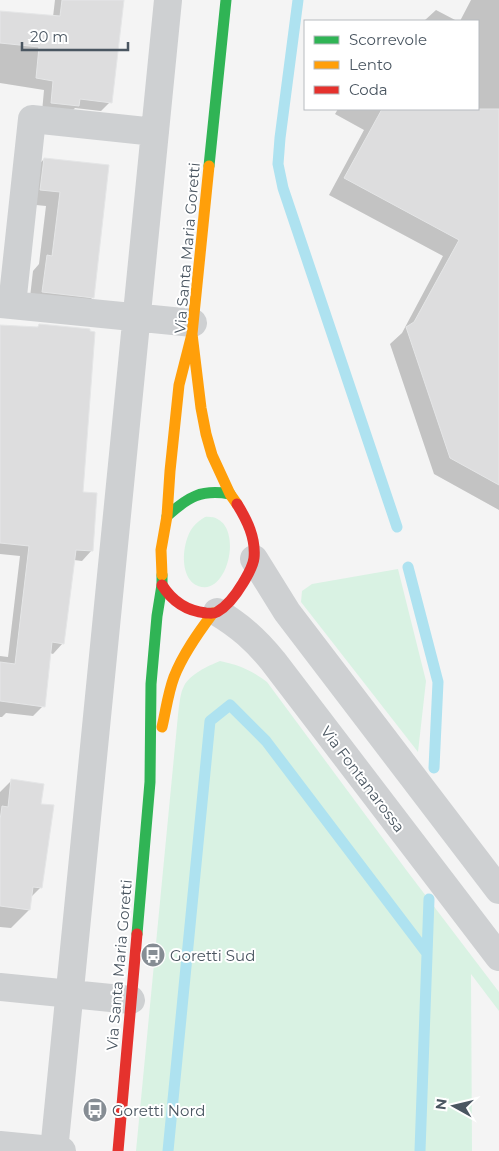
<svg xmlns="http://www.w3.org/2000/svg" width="499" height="1151" viewBox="0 0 499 1151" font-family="Montserrat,sans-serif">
  <rect width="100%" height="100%" fill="#f4f4f4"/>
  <path fill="#d9f2e3" d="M 205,517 C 247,513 230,599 198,586 C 178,578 182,541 193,527 C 196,523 200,520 205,517 Z
    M 398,569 L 426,681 L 418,752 L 301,602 L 302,591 L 312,584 Z
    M 220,661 C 239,665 251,670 267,682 L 407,871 L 499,992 L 499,1011 L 471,974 L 472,1151 L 136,1151 L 178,715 C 179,707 180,693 184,686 C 190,674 208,666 220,661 Z"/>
  <path fill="#0003" d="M 55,0 L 123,0 L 110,102 L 101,111 L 75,108 L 68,115 L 42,112 L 44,90 L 0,83 L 0,12 L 53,17 Z
    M 471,0 L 499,0 L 499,510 L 434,474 L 390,344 L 402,333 L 443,256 L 329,195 L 364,130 L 335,114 L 338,109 L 478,109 L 478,21 L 460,21 Z
    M 436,10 L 457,21 L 424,21 Z
    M 44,159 L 108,167 L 93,297 L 79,311 L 29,306 L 33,271 L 39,264 L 46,206 L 26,204 L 30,174 Z
    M 39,325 L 82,493 L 92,550 L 82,561 L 74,560 L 63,643 L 53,654 L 50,653 L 43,706 L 33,716 L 6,713 L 2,717 L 0,717 L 0,656 L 8,657 L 20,556 L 0,554 L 0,339 L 36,329 Z
    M 12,780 L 40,805 L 41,887 L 30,898 L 29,910 L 11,928 L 0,927 L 0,792 Z"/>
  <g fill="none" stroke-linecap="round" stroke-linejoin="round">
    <path stroke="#aee2f0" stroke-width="11" d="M 298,0 L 280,138 L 278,164 L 283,188 L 397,527
      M 408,567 L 438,682 L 434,768
      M 168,1151 L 210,721 L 230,705 L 266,741 L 426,952
      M 420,1151 L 429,899"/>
  </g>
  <path fill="#ddddde" stroke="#e5e6e7" d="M 62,0 L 124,0 L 112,103 L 80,99 L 79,106 L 51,103 L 53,81 L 36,78 L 39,47 L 0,43 L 0,11 L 60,16 Z
    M 382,109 L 499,109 L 499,485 L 450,458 L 406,327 L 414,322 L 459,240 L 344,178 Z
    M 44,158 L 109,165 L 94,298 L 42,292 L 47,255 L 52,256 L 60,192 L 40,190 Z
    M 39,324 L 90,329 L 90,331 L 95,332 L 83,492 L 97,493 L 93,551 L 76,550 L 64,644 L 52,642 L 45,707 L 0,701 L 0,662 L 15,664 L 29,546 L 0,543 L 0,325 L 38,327 Z
    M 11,779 L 44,784 L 41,804 L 54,805 L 42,888 L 33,887 L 30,910 L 0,906 L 0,820 L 2,806 L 8,807 Z"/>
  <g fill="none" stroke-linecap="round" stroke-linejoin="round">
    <path stroke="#ced0d2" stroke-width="28" d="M 0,304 L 193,323
      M 12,305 L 32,119 L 155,132
      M 254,559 L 287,612 L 499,890
      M 217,612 C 240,626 255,639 273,661 L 499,957
      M 0,987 L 131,1000
      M 0,1145 L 62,1151
      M 54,1151 L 168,0"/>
    <path stroke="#30b455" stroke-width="11" d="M 209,166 L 226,0
      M 167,516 C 188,497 201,489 230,494
      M 137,934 L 150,782 L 151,684 L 157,616 L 162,585 L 162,575"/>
    <path stroke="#ff9f0a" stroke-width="11" d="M 209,166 L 192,334 L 201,408 L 206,434 L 212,455 L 230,494 L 237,504
      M 162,575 L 161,550 L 167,516 L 170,471 L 179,385 L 192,334
      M 162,727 C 166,710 168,693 174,677 C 183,654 198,633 213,613"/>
    <path stroke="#e5322d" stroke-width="11" d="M 162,585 C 172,601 187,611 206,613 C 210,613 214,614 217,612 C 228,606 237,593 243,583 C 247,576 253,567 254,558 C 256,538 247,520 237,504
      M 118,1151 L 137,934"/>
  </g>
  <defs>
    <symbol id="bus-disc" viewBox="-11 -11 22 22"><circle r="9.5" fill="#868d94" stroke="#fff"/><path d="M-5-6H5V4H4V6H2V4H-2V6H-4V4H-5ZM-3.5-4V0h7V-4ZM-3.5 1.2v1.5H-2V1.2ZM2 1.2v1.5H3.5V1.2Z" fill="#fff"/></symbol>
  </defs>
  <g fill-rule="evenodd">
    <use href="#bus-disc" x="139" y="941" width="28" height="28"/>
    <use href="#bus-disc" x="81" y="1096" width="28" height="28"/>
  </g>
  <g text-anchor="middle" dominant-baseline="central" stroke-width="4" stroke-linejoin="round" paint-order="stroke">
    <g font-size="15" fill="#4a5661" stroke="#fff">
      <text transform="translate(187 248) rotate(-85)">Via Santa Maria Goretti</text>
      <text transform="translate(363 779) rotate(53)">Via Fontanarossa</text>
      <text transform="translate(119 965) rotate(-85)">Via Santa Maria Goretti</text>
    </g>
    <g font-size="15" fill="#4a5661" stroke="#fff" text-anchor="start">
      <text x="170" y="955">Goretti Sud</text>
      <text x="112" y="1110">Goretti Nord</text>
    </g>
  </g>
  <rect x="304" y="20" width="175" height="90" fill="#ffffff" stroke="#b7bbc0"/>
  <rect x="314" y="36" width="25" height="8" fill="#30b455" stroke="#b7bbc0"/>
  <text x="349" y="45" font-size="15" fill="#4a5661">Scorrevole</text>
  <rect x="314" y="61" width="25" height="8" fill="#ff9f0a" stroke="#b7bbc0"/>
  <text x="349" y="70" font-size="15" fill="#4a5661">Lento</text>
  <rect x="314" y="86" width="25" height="8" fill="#e5322d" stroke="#b7bbc0"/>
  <text x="349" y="95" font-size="15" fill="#4a5661">Coda</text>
  <g transform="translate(454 1106) rotate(278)" stroke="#ffffff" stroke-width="4" paint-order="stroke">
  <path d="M0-4L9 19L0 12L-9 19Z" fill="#4a5661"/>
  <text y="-8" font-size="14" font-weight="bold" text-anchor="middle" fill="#4a5661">N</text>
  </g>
  <path d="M22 42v8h106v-8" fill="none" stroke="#4a5661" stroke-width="2.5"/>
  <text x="30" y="42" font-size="15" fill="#4a5661" stroke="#ffffff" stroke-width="4" paint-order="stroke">20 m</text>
</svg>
